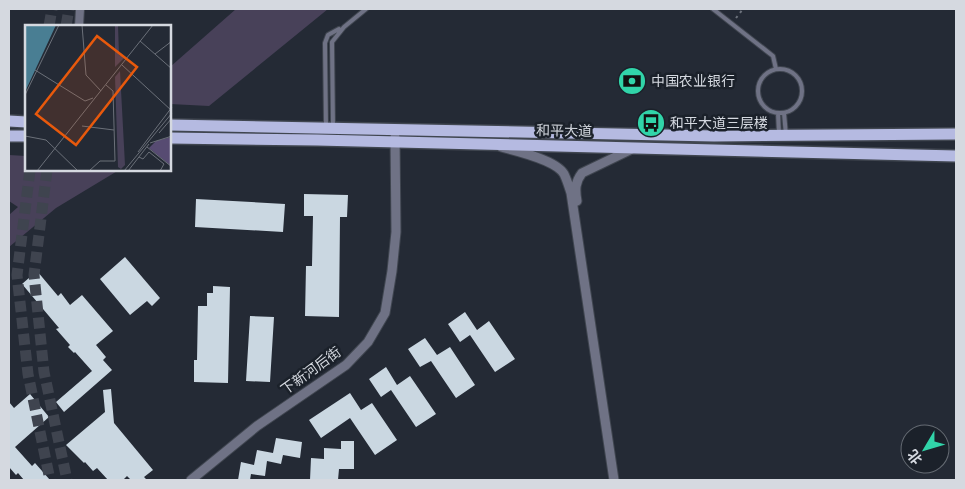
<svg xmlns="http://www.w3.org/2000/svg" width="965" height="489" viewBox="0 0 965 489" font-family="Bitter,'Noto Sans SC',serif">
  <rect width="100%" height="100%" fill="#242a35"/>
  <path fill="#484159" d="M 236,9 L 328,9 L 209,106 L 170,104 L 170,67 Z
    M 9,155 L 26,156 L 26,170 L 119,170 L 56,208 L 9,247 L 9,215 L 18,207 L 9,201 Z"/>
  <path fill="#cad7e1" d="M 304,194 L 348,195 L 347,217 L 340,217 L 339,317 L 305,316 L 306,266 L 312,266 L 313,216 L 304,216 Z
    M 196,199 L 285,204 L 283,232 L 195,227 Z
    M 125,257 L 160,298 L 152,306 L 147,301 L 130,315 L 100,279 Z
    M 37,271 L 58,296 L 61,293 L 70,305 L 82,295 L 113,331 L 96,345 L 106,357 L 103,360 L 112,370 L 64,412 L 56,402 L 92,371 L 75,352 L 74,353 L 68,347 L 70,345 L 56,329 L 59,328 L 22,284 Z
    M 213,286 L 230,287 L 228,383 L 194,382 L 194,360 L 197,360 L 198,306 L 207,306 L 207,293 L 213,293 Z
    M 465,312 L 477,330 L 489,321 L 515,359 L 495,372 L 470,335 L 460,342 L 448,324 Z
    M 250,316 L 274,317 L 270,382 L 246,381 Z
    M 425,338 L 437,355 L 450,347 L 475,385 L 456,398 L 431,361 L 420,367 L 408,349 Z
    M 386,367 L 397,385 L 410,376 L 436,414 L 416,427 L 391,390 L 381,397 L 369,379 Z
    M 111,389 L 114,423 L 153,470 L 144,477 L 147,480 L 131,480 L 127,476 L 123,480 L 108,480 L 97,468 L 93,471 L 85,462 L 84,463 L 66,445 L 105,412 L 103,390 Z
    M 350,393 L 361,410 L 372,403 L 397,440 L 375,455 L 350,418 L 321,438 L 309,420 Z
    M 30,394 L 49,417 L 15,447 L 32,466 L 35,463 L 50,480 L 24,480 L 18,473 L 16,475 L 9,467 L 9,402 L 14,408 Z
    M 276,438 L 302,442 L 300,458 L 283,455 L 281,464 L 267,461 L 265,476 L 251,474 L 250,480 L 238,480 L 241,462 L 254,465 L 257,450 L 273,453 Z
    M 341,441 L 354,441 L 354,469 L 339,469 L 338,480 L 310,480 L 311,458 L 324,459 L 324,448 L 341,449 Z"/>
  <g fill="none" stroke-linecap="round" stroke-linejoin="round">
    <path stroke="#3f444f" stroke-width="11" stroke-dasharray="11 5.5" stroke-linecap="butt" d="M 49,26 L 52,9
      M 66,26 L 69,9
      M 30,170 L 17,275 L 28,374 L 50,480
      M 47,170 L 34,275 L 44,372 L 67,480"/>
    <defs>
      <path id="service" d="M 713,9 L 773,56 L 776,69
        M758 91a22 22 0 1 1 44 0a22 22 0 1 1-44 0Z
        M 778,113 L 779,134
        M 784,113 L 786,135
        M 326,127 L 325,43 L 328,35 L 339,29
        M 333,127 L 332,42 L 344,27 L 366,9"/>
      <path id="minor" d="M 79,26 L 80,9"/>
      <path id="tertiary" d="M 501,147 C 517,151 556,160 564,174 C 567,180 569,187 571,193 L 614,480
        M 577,201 C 575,190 575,182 582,173 L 634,148
        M 191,480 L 257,426 L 346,365 L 368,342 L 385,313 L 392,271 L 396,232 L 395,137"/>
      <path id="primary" d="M 9,121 L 26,122
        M 170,125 L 714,136 L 956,134
        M 9,136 L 26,136
        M 170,138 L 317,140 L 956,156"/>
    </defs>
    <use href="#service" stroke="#404650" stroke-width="6"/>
    <use href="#minor" stroke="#404650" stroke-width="10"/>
    <use href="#tertiary" stroke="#404650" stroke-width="11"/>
    <use href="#primary" stroke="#404650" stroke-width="14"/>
    <path stroke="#6d727c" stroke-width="2" stroke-dasharray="2.5 4" stroke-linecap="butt" d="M 736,18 L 743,9"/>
    <use href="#service" stroke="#6f7285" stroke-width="4"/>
    <use href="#minor" stroke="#6f7285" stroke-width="8"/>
    <use href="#tertiary" stroke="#6f7285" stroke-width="9"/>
    <use href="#primary" stroke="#b5bae1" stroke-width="11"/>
  </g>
  <defs>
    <symbol id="bank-disc" viewBox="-11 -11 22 22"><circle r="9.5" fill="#31d4a9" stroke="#1b212a"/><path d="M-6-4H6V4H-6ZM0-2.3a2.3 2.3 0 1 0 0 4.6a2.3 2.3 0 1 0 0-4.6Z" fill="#111"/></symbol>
    <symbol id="bus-disc" viewBox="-11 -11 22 22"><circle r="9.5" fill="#31d4a9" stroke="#1b212a"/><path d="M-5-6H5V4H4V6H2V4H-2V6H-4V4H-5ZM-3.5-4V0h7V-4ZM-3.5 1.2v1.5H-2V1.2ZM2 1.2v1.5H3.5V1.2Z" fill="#111"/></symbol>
  </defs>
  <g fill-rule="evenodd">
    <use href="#bank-disc" x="616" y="65" width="32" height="32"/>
    <use href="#bus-disc" x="635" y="107" width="32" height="32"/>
  </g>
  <g text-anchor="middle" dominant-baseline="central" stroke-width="5" stroke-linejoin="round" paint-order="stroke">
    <g font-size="14" fill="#d5d9e0" stroke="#1b212a" text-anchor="start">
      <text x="651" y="81">中国农业银行</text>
      <text x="670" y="123">和平大道三层楼</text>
    </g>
    <g font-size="14" fill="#d5d9e0" stroke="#1b212a">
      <text transform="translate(564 131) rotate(1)">和平大道</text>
      <text transform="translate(311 371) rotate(-36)">下新河后街</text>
    </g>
  </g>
  <g transform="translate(25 25)">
    <rect width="146" height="146" fill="#242a35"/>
    <path d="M 90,0 L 93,0 L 94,30 L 100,32 L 90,42 ZM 95,46 L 100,140 L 96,144 L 93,142 L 90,52 Z" fill="#484159"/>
    <path d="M 146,112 L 146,141 L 124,123 L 131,116 Z" fill="#574b72"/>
    <path d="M 0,0 L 31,0 L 0,67 Z" fill="#497e93"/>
    <path fill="none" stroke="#6b7079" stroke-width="1" d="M 57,0 L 61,50 L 76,66M 115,16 L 147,44M 130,29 L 147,16M 97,40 L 147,86M 10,45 L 60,76 L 68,73M 0,70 L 34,0M 57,101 L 89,105M 134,108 L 147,93M 0,111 L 21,115 L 53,146M 125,118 L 147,111M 122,122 L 147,142M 113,127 L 147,82M 114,132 L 118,134 L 124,127 L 139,139 L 135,146M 12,146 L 128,0M 64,146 L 75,136 L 90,136 L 88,66 L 81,60M 99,146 L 147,88M 103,146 L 124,119"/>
    <path fill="#e8590c" fill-opacity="0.15" stroke="#e8590c" stroke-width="2.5" d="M 72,11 L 112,42 L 51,120 L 11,89 Z"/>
    <rect width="146" height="146" fill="none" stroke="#d5d9e0" stroke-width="2.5"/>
  </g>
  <rect width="965" height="489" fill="none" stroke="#d5d9e0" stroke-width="20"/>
  <g transform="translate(925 449) rotate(232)"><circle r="24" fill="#1b212a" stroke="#656b73"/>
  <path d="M0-4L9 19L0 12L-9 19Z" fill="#31d4a9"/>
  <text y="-8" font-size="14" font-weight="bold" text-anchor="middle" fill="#d5d9e0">北</text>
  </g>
</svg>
